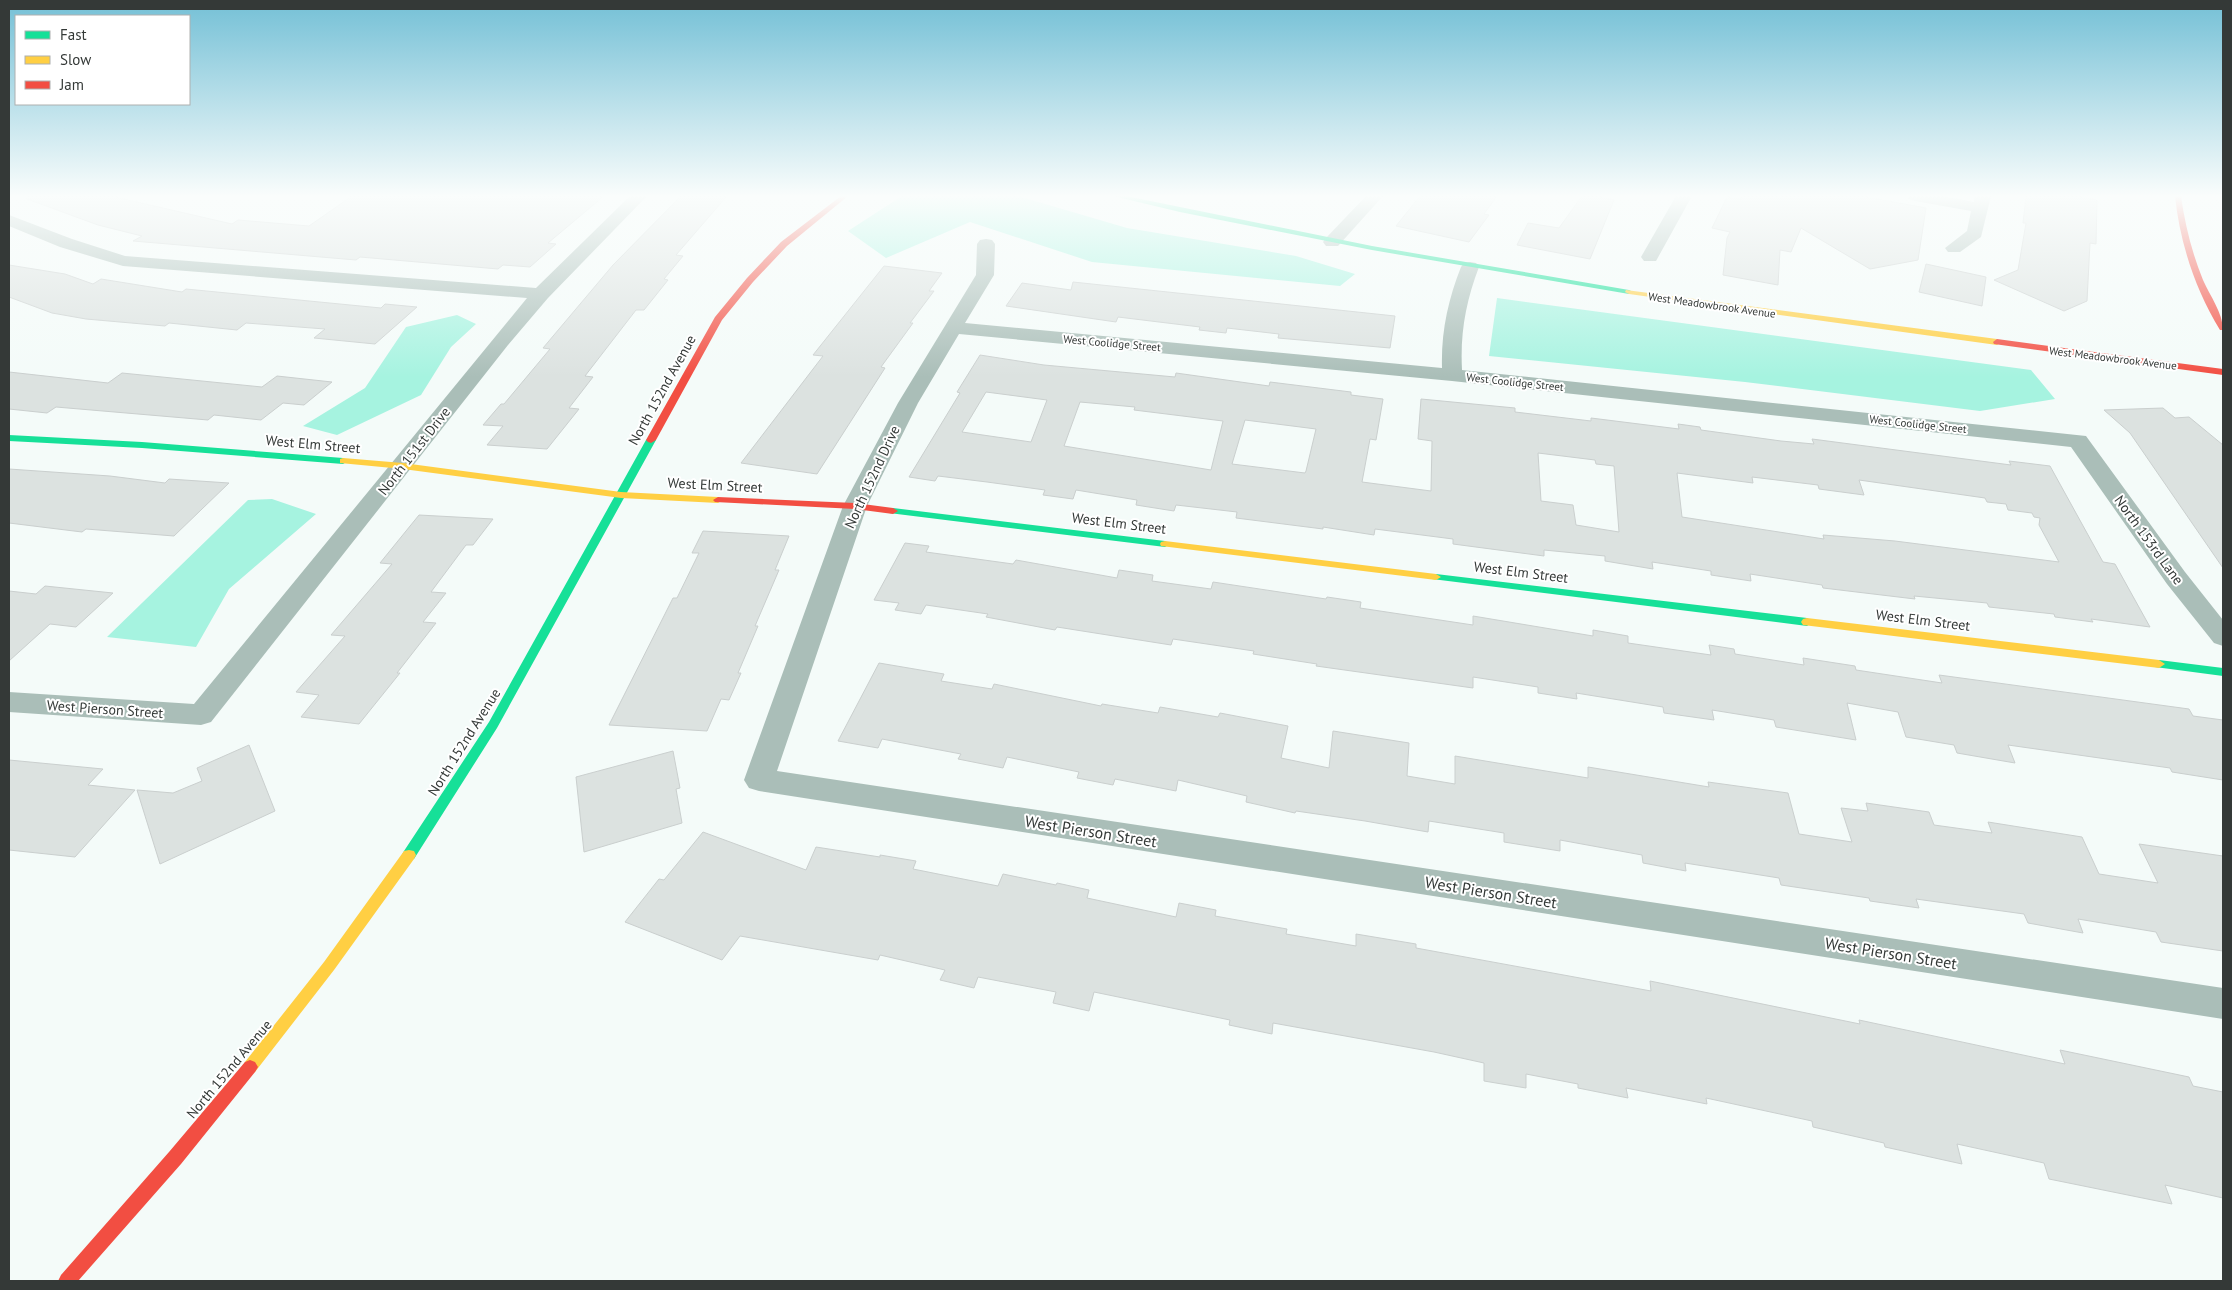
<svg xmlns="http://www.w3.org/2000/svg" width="2232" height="1290" viewBox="0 0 2232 1290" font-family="'PT Sans',sans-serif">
  <rect width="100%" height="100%" fill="#f4fbf9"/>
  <path fill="#a6f3e0" d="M 902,196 L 1018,196 L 1127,228 L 1296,256 L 1355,274 L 1340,286 L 1092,262 L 970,222 L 886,258 L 848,231 Z
    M 1497,298 L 2031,370 L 2055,399 L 1980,411 L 1745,382 L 1489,356 Z
    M 457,315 L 476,324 L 451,347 L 421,395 L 337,435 L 303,426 L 365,388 L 406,327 Z
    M 272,499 L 316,514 L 229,589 L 196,647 L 107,637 L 248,500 Z"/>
  <path fill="#dce2e0" stroke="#cacfce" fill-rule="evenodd" d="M 28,196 L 111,196 L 232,224 L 238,220 L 309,226 L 352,196 L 604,196 L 548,243 L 556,244 L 530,267 L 503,265 L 498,269 L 360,257 L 356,260 L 133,241 L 142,236 L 98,225 L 27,199 Z
    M 681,196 L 727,196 L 676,255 L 683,256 L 664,279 L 668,280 L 644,310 L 636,310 L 585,376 L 593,377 L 569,408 L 579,409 L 547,449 L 487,445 L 503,426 L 483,425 L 501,404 L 504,404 L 550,349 L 543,348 L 613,265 Z
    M 1420,196 L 1497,196 L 1484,214 L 1489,215 L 1469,242 L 1396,226 Z
    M 1582,196 L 1594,196 L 1614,200 L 1590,259 L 1517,245 L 1528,223 L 1559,228 Z
    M 1742,196 L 1861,196 L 1926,208 L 1918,260 L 1870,269 L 1801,228 L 1791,252 L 1780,250 L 1778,285 L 1723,275 L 1727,238 L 1730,232 L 1712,228 L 1727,197 L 1741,199 Z
    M 2026,196 L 2075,196 L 2097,200 L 2096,244 L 2090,243 L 2087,301 L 2064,311 L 1994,280 L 2018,270 L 2026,223 L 2023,223 Z
    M 1926,264 L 1986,277 L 1982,306 L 1919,292 Z
    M 9,265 L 65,274 L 93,284 L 101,279 L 182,292 L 186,289 L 381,308 L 385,304 L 417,307 L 375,344 L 314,338 L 325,329 L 246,323 L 237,330 L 169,323 L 165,326 L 86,319 L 52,313 L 9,297 Z
    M 884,266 L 942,273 L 929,291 L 934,291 L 910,323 L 913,323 L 881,367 L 885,368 L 817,474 L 741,463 L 823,356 L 813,355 Z
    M 1073,282 L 1395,316 L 1390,348 L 1278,338 L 1279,334 L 1227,328 L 1226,333 L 1199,330 L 1200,327 L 1118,317 L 1116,322 L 1006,306 L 1022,283 L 1071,290 Z
    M 980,355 L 1044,365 L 1175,377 L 1176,373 L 1269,386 L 1270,382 L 1351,392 L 1351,395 L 1383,399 L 1376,440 L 1370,439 L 1362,482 L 1431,491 L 1432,441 L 1418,439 L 1421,399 L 1515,408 L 1515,412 L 1591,421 L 1591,418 L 1679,429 L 1678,424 L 1700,427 L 1701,430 L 1781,441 L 1814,444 L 1812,439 L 2011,465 L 2009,461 L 2050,466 L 2103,562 L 2115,564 L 2150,627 L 2091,619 L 2093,622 L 2055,617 L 2054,614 L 1989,607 L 1987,603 L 1914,596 L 1915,599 L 1823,588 L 1822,585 L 1750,574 L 1751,581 L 1711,575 L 1711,571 L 1652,562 L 1653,569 L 1605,561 L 1605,556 L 1544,550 L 1544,556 L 1453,544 L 1453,539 L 1375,529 L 1374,535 L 1323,527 L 1323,529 L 1236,518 L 1237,512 L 1176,505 L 1174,511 L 1136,505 L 1137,500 L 1076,490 L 1073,499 L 1043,495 L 1045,490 L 987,482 L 938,476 L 935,481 L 909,477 L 960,393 L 957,392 ZM 986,392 L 1047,400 L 1031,442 L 962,432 ZM 1080,402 L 1135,407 L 1134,410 L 1223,421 L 1211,470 L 1064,446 ZM 1245,420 L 1316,429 L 1306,471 L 1305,473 L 1232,464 ZM 1538,453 L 1595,460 L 1596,464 L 1614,466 L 1619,532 L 1576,525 L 1573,505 L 1541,501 ZM 1677,473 L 1753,483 L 1752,477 L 1818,485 L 1819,489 L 1864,495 L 1859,480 L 1985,498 L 1987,502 L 2006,504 L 2008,510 L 2032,513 L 2034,517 L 2040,518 L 2039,525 L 2059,562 L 1895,541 L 1823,535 L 1824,539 L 1682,517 Z
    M 9,372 L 108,383 L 122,373 L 262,387 L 277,376 L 332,382 L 304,405 L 283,403 L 261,420 L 214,415 L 208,420 L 56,407 L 47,413 L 9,409 Z
    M 2163,408 L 2175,418 L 2189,417 L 2223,445 L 2223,568 L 2130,433 L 2104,410 Z
    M 9,469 L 110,476 L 165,483 L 169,479 L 229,483 L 174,536 L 86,529 L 82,532 L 9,523 Z
    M 419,515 L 493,519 L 473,545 L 466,545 L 431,592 L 446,593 L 423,622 L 436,623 L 397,673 L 400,673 L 359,724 L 301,717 L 319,695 L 296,692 L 345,636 L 331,635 L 392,564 L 380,563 Z
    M 703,531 L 789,536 L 775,570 L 779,570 L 755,626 L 758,626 L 738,673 L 741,673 L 729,700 L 721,699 L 707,731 L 609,725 L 673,598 L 677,598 L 699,553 L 692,553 Z
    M 905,543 L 929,546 L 926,552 L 1013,564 L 1016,560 L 1117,578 L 1119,570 L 1153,575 L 1152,581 L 1211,589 L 1213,582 L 1326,599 L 1327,597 L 1361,602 L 1360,608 L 1473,625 L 1473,616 L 1593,636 L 1593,630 L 1628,636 L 1628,643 L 1711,655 L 1709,645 L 1734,649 L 1735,654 L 1804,665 L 1803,658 L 1855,666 L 1856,670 L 1942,683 L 1939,675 L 2189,709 L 2193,716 L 2223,720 L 2223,780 L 2172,772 L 2170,768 L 2008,745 L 2015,763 L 1957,753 L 1954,745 L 1906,737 L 1898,712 L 1847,703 L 1856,740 L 1776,727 L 1774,720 L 1712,710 L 1714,720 L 1664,713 L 1663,707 L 1576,693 L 1577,699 L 1538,693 L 1538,687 L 1473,677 L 1473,688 L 1316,666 L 1317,664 L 1253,654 L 1254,651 L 1173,639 L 1171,645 L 1057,627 L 1055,630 L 986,617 L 988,614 L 926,605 L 921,614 L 895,610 L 899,603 L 874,600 Z
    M 45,586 L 113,593 L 76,627 L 50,624 L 9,661 L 9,591 L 36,594 Z
    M 879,663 L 944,674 L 941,681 L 992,689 L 994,684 L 1101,706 L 1102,704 L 1158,713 L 1160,707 L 1218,717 L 1220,713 L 1288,726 L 1281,758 L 1329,768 L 1333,731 L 1409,743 L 1407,776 L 1455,784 L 1455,756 L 1588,778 L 1588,767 L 1709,787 L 1708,782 L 1788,793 L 1799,834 L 1852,842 L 1841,808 L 1868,811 L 1866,803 L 1929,812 L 1934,825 L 1992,833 L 1988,822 L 2082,837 L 2099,874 L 2158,883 L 2139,844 L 2223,856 L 2223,951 L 2161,942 L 2156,932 L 2078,919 L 2083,933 L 2028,923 L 2024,914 L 1916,899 L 1919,908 L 1870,901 L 1869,898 L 1781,885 L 1779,878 L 1685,863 L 1686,871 L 1643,863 L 1642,855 L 1560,840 L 1560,851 L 1504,842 L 1504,833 L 1429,821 L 1428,832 L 1365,821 L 1296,811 L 1295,813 L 1246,802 L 1247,796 L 1178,780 L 1176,791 L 1115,779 L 1113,785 L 1077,778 L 1079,772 L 1007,757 L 1003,768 L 958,759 L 961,754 L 882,739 L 878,748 L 838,741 Z
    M 249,745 L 275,811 L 160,864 L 137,790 L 173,793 L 202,781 L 197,768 Z
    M 673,751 L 680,788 L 676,789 L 682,823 L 584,852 L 576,777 Z
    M 9,760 L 103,769 L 88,785 L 135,790 L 75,857 L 9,850 Z
    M 703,832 L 806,870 L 816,847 L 880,857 L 880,855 L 916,861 L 913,869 L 998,886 L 1003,874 L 1056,885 L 1057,883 L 1089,890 L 1087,898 L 1176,917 L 1179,903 L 1216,910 L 1215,916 L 1287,929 L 1286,934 L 1356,946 L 1356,934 L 1416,944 L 1416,948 L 1651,991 L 1650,981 L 1860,1024 L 1859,1020 L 2065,1064 L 2060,1050 L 2189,1077 L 2193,1086 L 2223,1092 L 2223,1198 L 2165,1185 L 2172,1204 L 2049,1179 L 2044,1163 L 1957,1144 L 1962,1164 L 1885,1147 L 1884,1143 L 1813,1127 L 1812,1121 L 1706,1098 L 1707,1104 L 1626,1088 L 1628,1098 L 1578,1088 L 1578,1084 L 1526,1074 L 1526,1088 L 1484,1081 L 1484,1063 L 1434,1052 L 1273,1023 L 1272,1034 L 1229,1025 L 1230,1020 L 1094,992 L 1089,1011 L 1053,1003 L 1056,992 L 978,977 L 974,988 L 940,980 L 945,970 L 880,955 L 878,960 L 740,936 L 722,960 L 625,922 L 659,879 L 664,880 Z"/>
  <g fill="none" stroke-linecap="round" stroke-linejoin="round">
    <path fill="#aabeb8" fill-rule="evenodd" d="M 630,196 L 647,196 L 548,298 L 508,345 L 211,722 L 201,725 L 9,712 L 9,692 L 194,704 L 527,298 L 123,266 L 60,247 L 9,226 L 9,215 L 72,239 L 125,256 L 536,288 Z
      M 1366,196 L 1383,196 L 1338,246 L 1326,246 L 1323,242 L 1326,238 Z
      M 1676,196 L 1692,196 L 1656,261 L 1644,261 L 1641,257 Z
      M 1907,196 L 1942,196 L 1974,202 L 1975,196 L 1991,196 L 1981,237 L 1960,252 L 1948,252 L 1945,248 L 1967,231 L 1971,211 L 1915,201 L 1909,199 Z
      M 986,239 L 992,240 L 995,244 L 994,275 L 965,323 L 1442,368 C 1441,332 1448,300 1461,267 L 1464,263 L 1470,262 L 1476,263 L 1479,267 C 1466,301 1460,333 1462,370 L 2086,436 L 2185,572 L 2223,620 L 2223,646 L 2214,643 L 2167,584 L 2071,447 L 1452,381 L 959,334 L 918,403 L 867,506 L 777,771 L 2223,988 L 2223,1019 L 759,791 L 749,788 L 744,780 L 843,506 L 898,403 L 976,275 L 977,244 L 980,240 Z"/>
    <path fill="#16e098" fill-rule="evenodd" d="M 1113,196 L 1126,196 L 1372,246 L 1629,290 L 1633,292 L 1629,294 L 1372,250 L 1180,212 Z
      M 9,435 L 142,442 L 343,458 L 348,461 L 343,464 L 142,448 L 9,441 Z
      M 651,437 L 656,440 L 497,728 L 414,859 L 409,860 L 404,859 L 402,855 L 404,851 L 489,722 L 646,440 Z
      M 893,508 L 1165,541 L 1170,544 L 1165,547 L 889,513 L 888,511 L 889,509 Z
      M 1436,574 L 1807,618 L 1813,622 L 1807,626 L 1432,579 L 1431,577 Z
      M 2159,660 L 2223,668 L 2223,676 L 2155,667 L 2153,664 L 2155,661 Z"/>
    <path fill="#ffcf43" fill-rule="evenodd" d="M 1626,290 L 1997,339 L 2001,342 L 1997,345 L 1629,294 L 1625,292 Z
      M 343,458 L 403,463 L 621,492 L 718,497 L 723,500 L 718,503 L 621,498 L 403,469 L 340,463 L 340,459 Z
      M 1165,541 L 1436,574 L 1441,577 L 1436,580 L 1161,546 L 1160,544 L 1161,542 Z
      M 1807,618 L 2159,660 L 2165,664 L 2159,668 L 1803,625 L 1801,622 L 1803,619 Z
      M 409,850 L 414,851 L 416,855 L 414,859 L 334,970 L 255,1072 L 250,1074 L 245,1072 L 242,1067 L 245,1062 L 324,962 L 404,851 Z"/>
    <path fill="#f24e42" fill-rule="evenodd" d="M 841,196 L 848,196 L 787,246 L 753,282 L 722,320 L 656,440 L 651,443 L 648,442 L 646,440 L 715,317 L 747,278 L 781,242 Z
      M 2175,196 L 2181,196 C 2185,225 2192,253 2203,280 C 2210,296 2223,313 2223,330 L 2220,330 C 2195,289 2180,243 2175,196 Z
      M 1997,339 L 2223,369 L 2223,375 L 1994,344 L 1993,342 Z
      M 718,497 L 855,503 L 893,508 L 898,511 L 893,514 L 855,509 L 715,502 L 713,500 Z
      M 250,1060 L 255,1062 L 258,1067 L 255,1072 L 181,1164 L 78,1281 L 58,1281 L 61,1275 L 169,1152 L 245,1062 Z"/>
  </g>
  <linearGradient id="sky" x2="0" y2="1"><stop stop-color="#74c0d6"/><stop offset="0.52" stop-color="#fafdfc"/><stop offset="1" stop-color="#fafdfc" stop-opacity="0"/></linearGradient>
  <rect width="2232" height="377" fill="url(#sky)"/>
  <g text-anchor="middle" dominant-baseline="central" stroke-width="4" stroke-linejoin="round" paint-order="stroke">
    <g font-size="11" fill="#343937" stroke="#fff">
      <text transform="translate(1712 305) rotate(8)">West Meadowbrook Avenue</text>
      <text transform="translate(1112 343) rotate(5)">West Coolidge Street</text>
      <text transform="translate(2113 358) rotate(7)">West Meadowbrook Avenue</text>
      <text transform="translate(1515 382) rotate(6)">West Coolidge Street</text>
      <text transform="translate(1918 424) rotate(6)">West Coolidge Street</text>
    </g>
    <g font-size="14" fill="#343937" stroke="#fff">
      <text transform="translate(662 390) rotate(-61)">North 152nd Avenue</text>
      <text transform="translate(313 444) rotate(5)">West Elm Street</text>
      <text transform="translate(414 451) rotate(-52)">North 151st Drive</text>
      <text transform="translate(872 477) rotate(-65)">North 152nd Drive</text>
      <text transform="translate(715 485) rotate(3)">West Elm Street</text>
      <text transform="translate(1119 523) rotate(7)">West Elm Street</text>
      <text transform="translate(2149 540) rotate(54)">North 153rd Lane</text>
      <text transform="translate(1521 572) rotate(7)">West Elm Street</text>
      <text transform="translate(1923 620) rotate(7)">West Elm Street</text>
      <text transform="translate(105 709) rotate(4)">West Pierson Street</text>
      <text transform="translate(464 742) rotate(-58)">North 152nd Avenue</text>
      <text transform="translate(229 1069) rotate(-50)">North 152nd Avenue</text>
    </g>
    <g font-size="16" fill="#343937" stroke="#fff">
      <text transform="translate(1091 831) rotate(9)">West Pierson Street</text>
      <text transform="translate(1491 892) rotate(9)">West Pierson Street</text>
      <text transform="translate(1891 953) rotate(9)">West Pierson Street</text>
    </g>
  </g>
  <rect width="2232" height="1290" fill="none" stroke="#343937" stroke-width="20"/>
  <rect x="15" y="15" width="175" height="90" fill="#ffffff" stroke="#aeb0af"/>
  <rect x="25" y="31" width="25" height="8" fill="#16e098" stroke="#aeb0af"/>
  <text x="60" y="40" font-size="15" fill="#343937">Fast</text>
  <rect x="25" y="56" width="25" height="8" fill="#ffcf43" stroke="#aeb0af"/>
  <text x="60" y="65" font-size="15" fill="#343937">Slow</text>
  <rect x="25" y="81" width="25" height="8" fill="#f24e42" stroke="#aeb0af"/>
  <text x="60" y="90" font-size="15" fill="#343937">Jam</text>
</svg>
